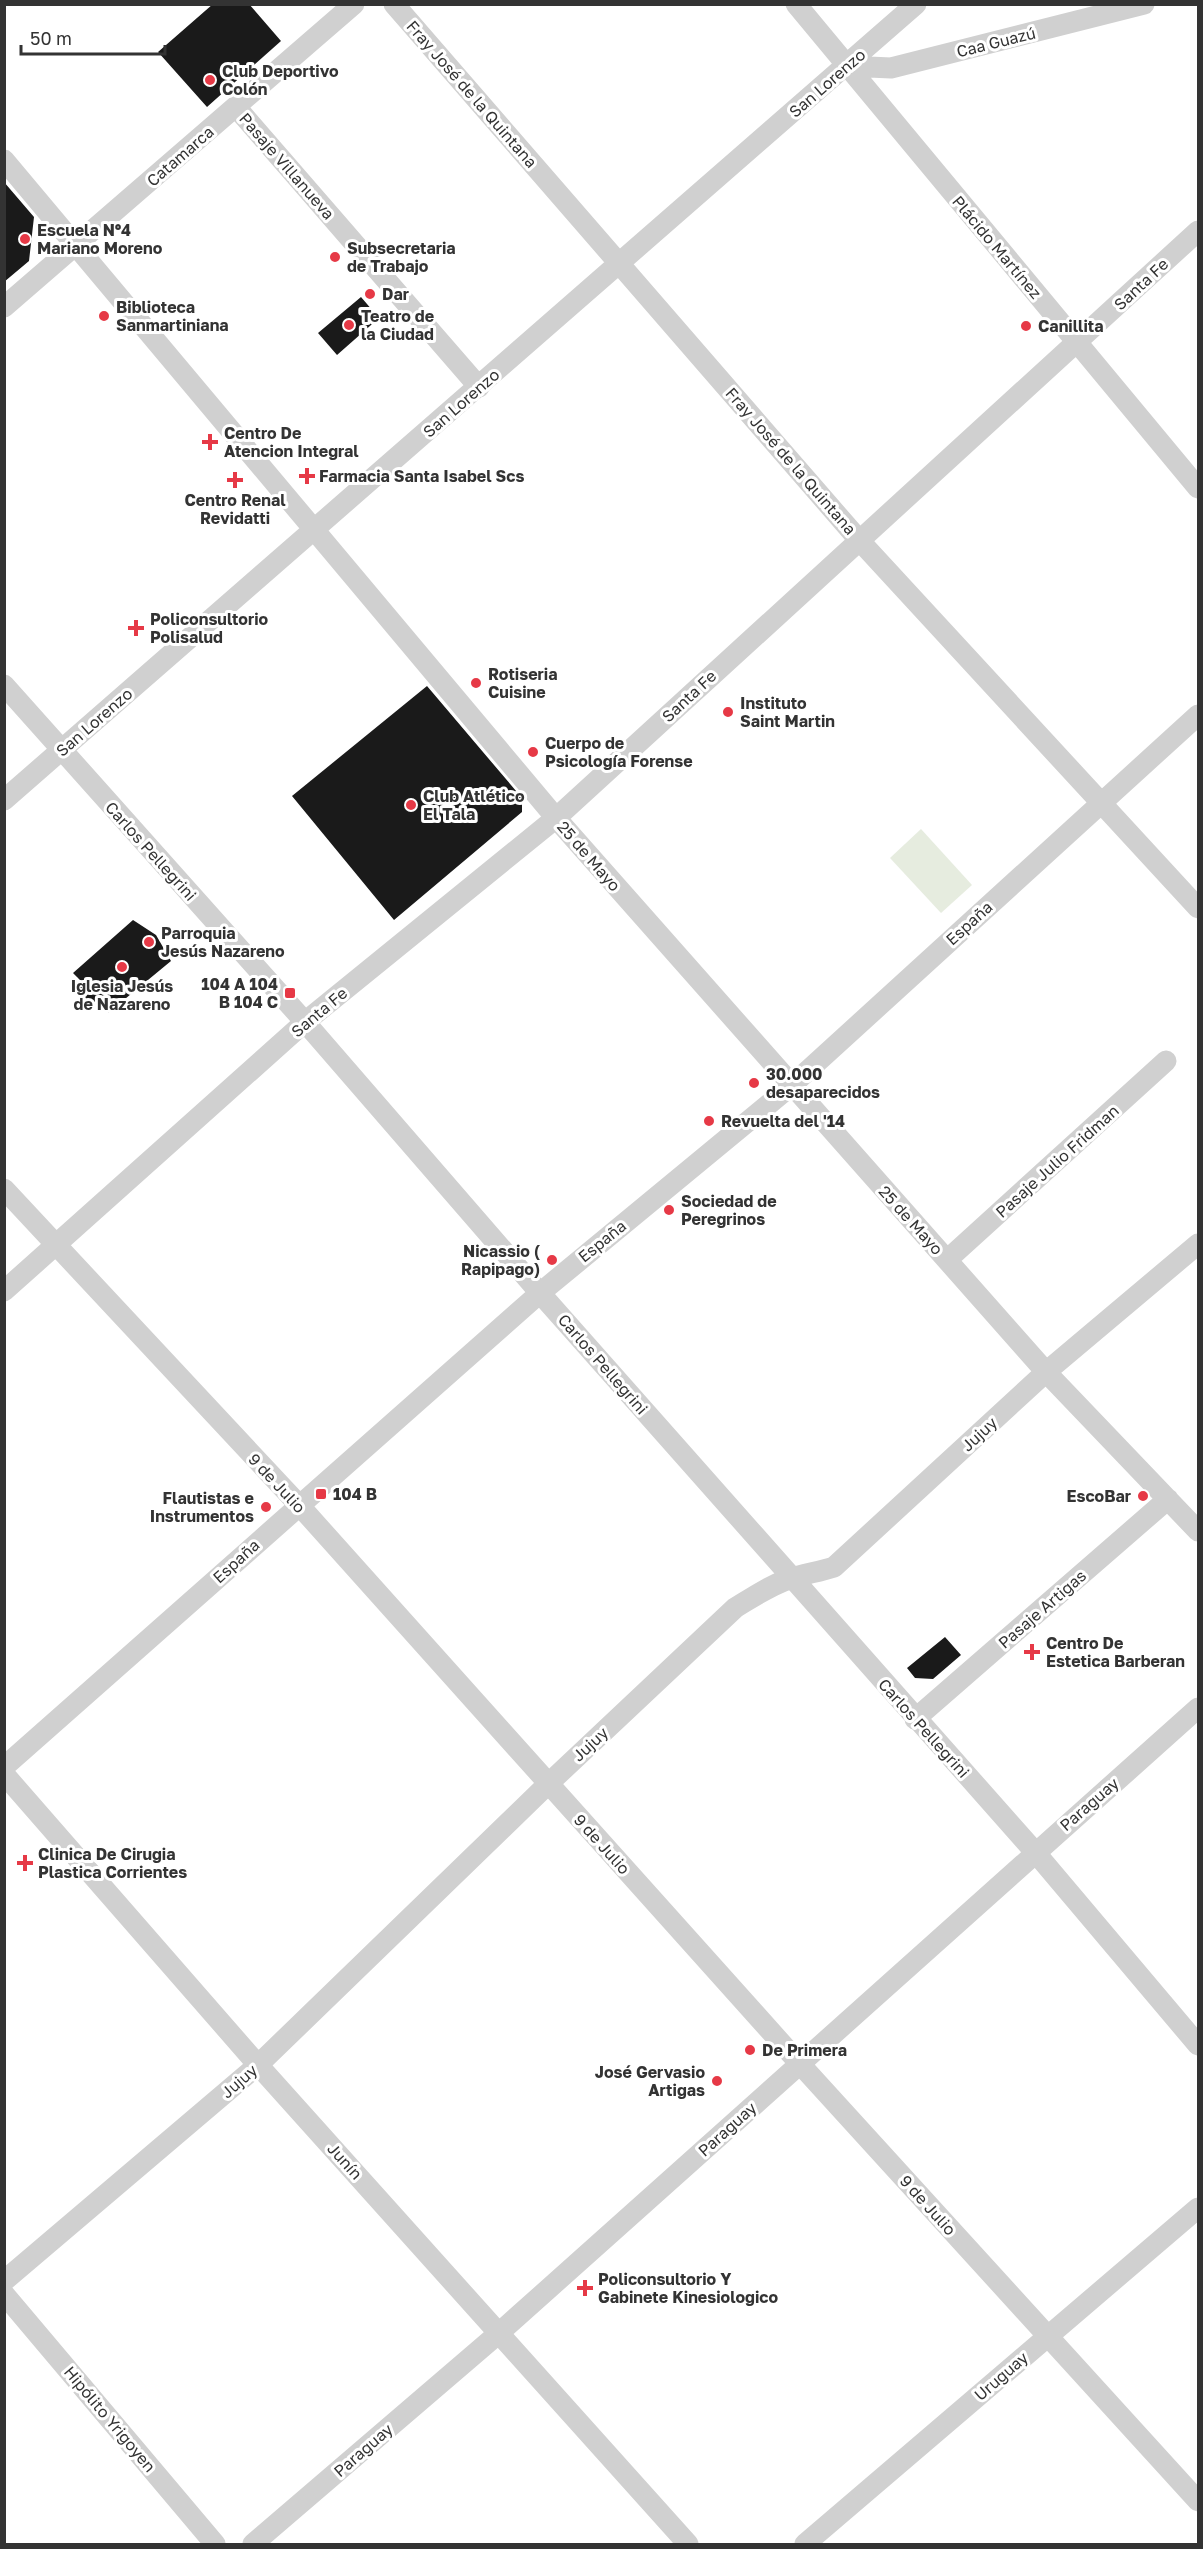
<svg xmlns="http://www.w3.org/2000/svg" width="1203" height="2549" viewBox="0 0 1203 2549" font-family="'Golos Text',sans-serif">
  <rect width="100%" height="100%" fill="#fff"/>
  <path fill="#e6ecdf" d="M 921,829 L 972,885 L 941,913 L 890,858 Z"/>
  <path fill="#1a1a1a" d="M 213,4 L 249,4 L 281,41 L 207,107 L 158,52 Z
    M 4,182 L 34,217 L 29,261 L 4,282 Z
    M 361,297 L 379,318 L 337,355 L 318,333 Z
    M 427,686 L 522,798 L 522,812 L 394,920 L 292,796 Z
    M 133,920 L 156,935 L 171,961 L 108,1013 L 99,1002 L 89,1002 L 81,993 L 80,980 L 73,973 Z
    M 945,1637 L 961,1655 L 933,1679 L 915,1678 L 907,1668 Z"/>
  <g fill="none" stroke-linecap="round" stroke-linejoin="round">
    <path stroke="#d0d0d0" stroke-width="21" d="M 394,4 L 859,540 L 1198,908
      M 796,4 L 1198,488
      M 847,66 L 891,68 L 1144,4
      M 236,107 L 479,387
      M 4,160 L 556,818 L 1046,1372 L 1198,1531
      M 4,307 L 354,4
      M 4,685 L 305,1022 L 540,1293 L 1035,1852 L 1198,2045
      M 4,800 L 916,4
      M 4,1189 L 299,1505 L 800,2064 L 1198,2501
      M 947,1260 L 1166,1061
      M 4,1291 L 305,1022 L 556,818 L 1198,231
      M 915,1719 L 1168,1499
      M 4,1767 L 540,1293 L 792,1085 L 1198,715
      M 4,1774 L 258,2065 L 688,2544
      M 4,2281 L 258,2065 L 548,1784 L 735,1608 C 753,1597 769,1586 789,1579 C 803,1574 819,1572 834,1567 L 1046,1372 L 1198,1244
      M 4,2294 L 215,2544
      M 253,2544 L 499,2333 L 1198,1708
      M 805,2544 L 1198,2208"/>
  </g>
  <g fill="#e63946" stroke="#fff" stroke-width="2">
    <circle cx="210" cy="80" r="6"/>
    <circle cx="25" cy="239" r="6"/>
    <circle cx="335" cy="257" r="6"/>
    <circle cx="370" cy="294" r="6"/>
    <circle cx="104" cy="316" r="6"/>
    <circle cx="349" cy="325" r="6"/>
    <circle cx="1026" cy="326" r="6"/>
    <path d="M207 433h6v6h6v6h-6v6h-6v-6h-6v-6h6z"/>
    <path d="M304 467h6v6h6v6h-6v6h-6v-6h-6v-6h6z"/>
    <path d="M232 471h6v6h6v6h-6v6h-6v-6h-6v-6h6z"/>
    <path d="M133 619h6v6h6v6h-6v6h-6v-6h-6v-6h6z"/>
    <circle cx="476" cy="683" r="6"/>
    <circle cx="728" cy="712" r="6"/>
    <circle cx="533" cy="752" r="6"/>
    <circle cx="411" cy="805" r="6"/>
    <circle cx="149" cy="942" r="6"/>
    <circle cx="122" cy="967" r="6"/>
    <rect x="284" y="987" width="12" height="12" rx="3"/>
    <circle cx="754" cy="1083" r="6"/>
    <circle cx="709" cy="1121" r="6"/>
    <circle cx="669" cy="1210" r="6"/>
    <circle cx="552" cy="1260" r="6"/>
    <rect x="315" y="1488" width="12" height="12" rx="3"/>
    <circle cx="1143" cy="1496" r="6"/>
    <circle cx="266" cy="1507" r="6"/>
    <path d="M1029 1643h6v6h6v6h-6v6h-6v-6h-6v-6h6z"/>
    <path d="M22 1854h6v6h6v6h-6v6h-6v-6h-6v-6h6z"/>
    <circle cx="750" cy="2050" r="6"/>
    <circle cx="717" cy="2081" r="6"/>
    <path d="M582 2279h6v6h6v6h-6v6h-6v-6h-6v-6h6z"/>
  </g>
  <g text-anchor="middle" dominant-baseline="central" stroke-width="6" stroke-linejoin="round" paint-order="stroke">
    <g font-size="16" fill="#333" stroke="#fff">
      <text transform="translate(996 42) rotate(-14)">Caa Guazú</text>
      <text transform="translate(827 83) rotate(-41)">San Lorenzo</text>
      <text transform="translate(472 94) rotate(49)">Fray José de la Quintana</text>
      <text transform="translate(180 156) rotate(-41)">Catamarca</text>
      <text transform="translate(287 166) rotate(49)">Pasaje Villanueva</text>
      <text transform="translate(997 247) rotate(50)">Plácido Martínez</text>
      <text transform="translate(1141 284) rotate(-43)">Santa Fe</text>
      <text transform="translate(461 403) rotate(-41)">San Lorenzo</text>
      <text transform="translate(791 461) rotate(49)">Fray José de la Quintana</text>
      <text transform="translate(689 696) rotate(-43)">Santa Fe</text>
      <text transform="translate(94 722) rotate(-41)">San Lorenzo</text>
      <text transform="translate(151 851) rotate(48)">Carlos Pellegrini</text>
      <text transform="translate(589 856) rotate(49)">25 de Mayo</text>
      <text transform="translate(969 923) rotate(-42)">España</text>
      <text transform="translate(319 1012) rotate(-40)">Santa Fe</text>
      <text transform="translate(1057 1161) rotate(-42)">Pasaje Julio Fridman</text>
      <text transform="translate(911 1220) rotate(48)">25 de Mayo</text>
      <text transform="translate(602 1241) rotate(-39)">España</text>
      <text transform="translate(603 1364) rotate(49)">Carlos Pellegrini</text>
      <text transform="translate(979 1434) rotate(-43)">Jujuy</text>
      <text transform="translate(277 1483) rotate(47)">9 de Julio</text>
      <text transform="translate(236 1561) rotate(-42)">España</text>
      <text transform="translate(1042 1609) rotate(-41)">Pasaje Artigas</text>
      <text transform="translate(924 1728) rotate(48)">Carlos Pellegrini</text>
      <text transform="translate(590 1744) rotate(-43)">Jujuy</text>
      <text transform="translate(1089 1804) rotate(-41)">Paraguay</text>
      <text transform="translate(602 1844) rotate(48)">9 de Julio</text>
      <text transform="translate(239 2081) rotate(-41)">Jujuy</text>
      <text transform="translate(727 2129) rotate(-42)">Paraguay</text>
      <text transform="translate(345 2161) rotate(48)">Junín</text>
      <text transform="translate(928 2205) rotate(48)">9 de Julio</text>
      <text transform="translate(1001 2376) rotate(-41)">Uruguay</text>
      <text transform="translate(110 2419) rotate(50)">Hipólito Yrigoyen</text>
      <text transform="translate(363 2450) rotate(-41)">Paraguay</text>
    </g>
    <g font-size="16" font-weight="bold" fill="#333" stroke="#fff" text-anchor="start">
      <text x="222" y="71">Club Deportivo<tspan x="222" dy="18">Colón</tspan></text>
      <text x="37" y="230">Escuela Nº4<tspan x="37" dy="18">Mariano Moreno</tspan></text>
      <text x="347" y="248">Subsecretaria<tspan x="347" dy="18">de Trabajo</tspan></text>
      <text x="382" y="294">Dar</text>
      <text x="116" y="307">Biblioteca<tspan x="116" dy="18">Sanmartiniana</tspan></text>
      <text x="361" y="316">Teatro de<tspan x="361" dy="18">la Ciudad</tspan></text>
      <text x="1038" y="326">Canillita</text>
      <text x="224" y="433">Centro De<tspan x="224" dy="18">Atencion Integral</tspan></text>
      <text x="319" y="476">Farmacia Santa Isabel Scs</text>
      <text x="235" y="500" text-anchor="middle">Centro Renal<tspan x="235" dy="18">Revidatti</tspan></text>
      <text x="150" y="619">Policonsultorio<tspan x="150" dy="18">Polisalud</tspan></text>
      <text x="488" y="674">Rotiseria<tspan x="488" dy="18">Cuisine</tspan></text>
      <text x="740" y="703">Instituto<tspan x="740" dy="18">Saint Martin</tspan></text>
      <text x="545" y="743">Cuerpo de<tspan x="545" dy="18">Psicología Forense</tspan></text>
      <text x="423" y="796">Club Atlético<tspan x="423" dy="18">El Tala</tspan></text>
      <text x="161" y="933">Parroquia<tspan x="161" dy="18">Jesús Nazareno</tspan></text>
      <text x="278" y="984" text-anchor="end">104 A 104<tspan x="278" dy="18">B 104 C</tspan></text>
      <text x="122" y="986" text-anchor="middle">Iglesia Jesús<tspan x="122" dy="18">de Nazareno</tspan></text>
      <text x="766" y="1074">30.000<tspan x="766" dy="18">desaparecidos</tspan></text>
      <text x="721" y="1121">Revuelta del '14</text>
      <text x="681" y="1201">Sociedad de<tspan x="681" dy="18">Peregrinos</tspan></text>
      <text x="540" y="1251" text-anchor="end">Nicassio (<tspan x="540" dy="18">Rapipago)</tspan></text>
      <text x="333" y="1494">104 B</text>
      <text x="1131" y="1496" text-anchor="end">EscoBar</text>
      <text x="254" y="1498" text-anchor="end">Flautistas e<tspan x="254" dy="18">Instrumentos</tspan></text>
      <text x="1046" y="1643">Centro De<tspan x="1046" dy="18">Estetica Barberan</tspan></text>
      <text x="38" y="1854">Clinica De Cirugia<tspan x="38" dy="18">Plastica Corrientes</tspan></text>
      <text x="762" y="2050">De Primera</text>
      <text x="705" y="2072" text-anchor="end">José Gervasio<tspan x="705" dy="18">Artigas</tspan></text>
      <text x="598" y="2279">Policonsultorio Y<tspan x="598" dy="18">Gabinete Kinesiologico</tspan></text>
    </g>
  </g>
  <rect width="1203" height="2549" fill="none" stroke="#333333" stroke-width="12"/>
  <path d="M21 45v9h144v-9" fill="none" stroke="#333333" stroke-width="3"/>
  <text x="30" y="45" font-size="18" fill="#333333" stroke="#ffffff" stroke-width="4.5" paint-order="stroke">50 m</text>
</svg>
